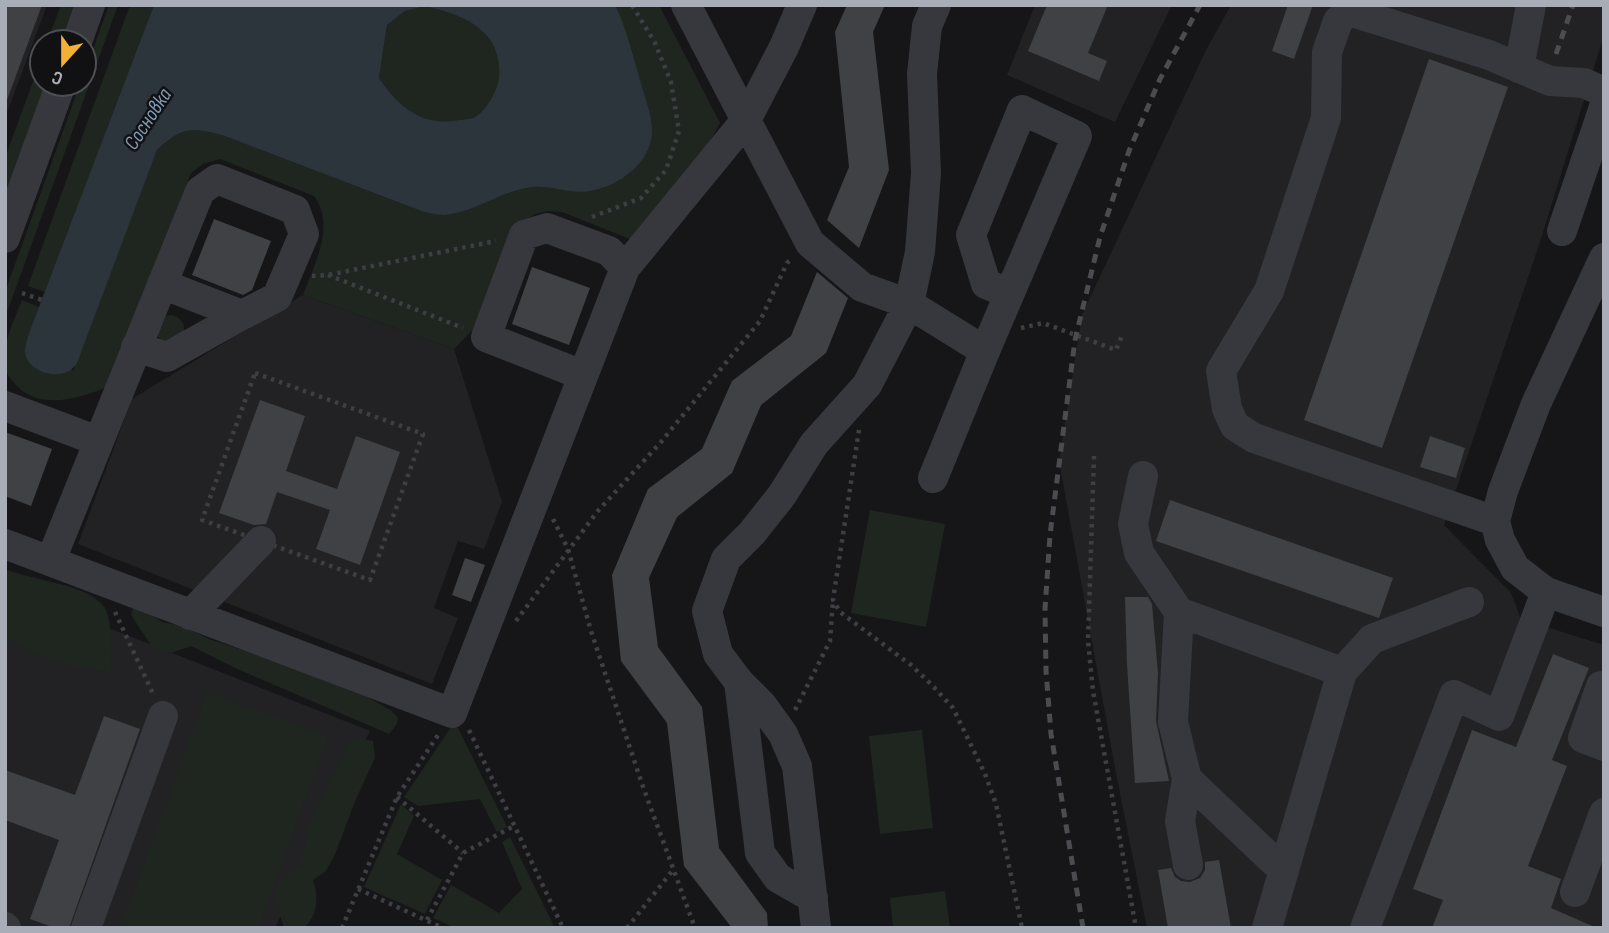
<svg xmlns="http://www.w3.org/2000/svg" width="1609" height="933" viewBox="0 0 1609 933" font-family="'Sofia Sans Condensed',sans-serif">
  <rect width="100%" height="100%" fill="#161618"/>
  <path fill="#222225" d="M 5,5 L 47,5 L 5,118 Z
    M 1035,5 L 1172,5 L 1115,122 L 1007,75 Z
    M 1231,5 L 1604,5 L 1604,35 L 1540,242 L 1444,525 L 1511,593 L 1521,619 L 1604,645 L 1604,928 L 1147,928 L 1116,773 L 1059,461 L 1082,315 L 1206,50 Z
    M 303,295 L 454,349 L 502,502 L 484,549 L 458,541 L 434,608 L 458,618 L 432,684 L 78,544 L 132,399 Z
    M 5,587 L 370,731 L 275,928 L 5,928 Z"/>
  <path fill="#1e261f" d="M 61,5 L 76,5 L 62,42 L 47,42 Z
    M 109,5 L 118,5 L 5,318 L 5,292 L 80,84 L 84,84 L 84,74 Z
    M 130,5 L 154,5 L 45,292 L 28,286 Z
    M 615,5 L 659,5 L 720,123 L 682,192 L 632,240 L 562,212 L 548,211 L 535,214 L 519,224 L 492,310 L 454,349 L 303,295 C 314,265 336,226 314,196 L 220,159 L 203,164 L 191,173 L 109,386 C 82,398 41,411 17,386 C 12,381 7,375 5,368 C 1,345 14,321 22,300 L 39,307 L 34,320 L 73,371 L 157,150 C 183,127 190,127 222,135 L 424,212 L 445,215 L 527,187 L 542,186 L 589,191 L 613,183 L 629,174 L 652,133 L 650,119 L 631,48 Z
    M 425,6 C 456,13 493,25 498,60 C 500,73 500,80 495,91 C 491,100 484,112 475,117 C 471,119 464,119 459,120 C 423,127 398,107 379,78 L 387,25 L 405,11 Z
    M 42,57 L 42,84 L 47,84 L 5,200 L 5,158 Z
    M156 329a14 14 0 1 1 28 0a14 14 0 1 1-28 0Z
    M 870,510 L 945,524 L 926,627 L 851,613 Z
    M 5,569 C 30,580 95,585 106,610 C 113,628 111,652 111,671 C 78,672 34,655 5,639 Z
    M 134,603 L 162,622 L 182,626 L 209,639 L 267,658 L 367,697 L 392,711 L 398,718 L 397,724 L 389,734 L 235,668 L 191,646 L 171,653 L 154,650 L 131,615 Z
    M 207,692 L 328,736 L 258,928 L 138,928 L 123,922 Z
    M 453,724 L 457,726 L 507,827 L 497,832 L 480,799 L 418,806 L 404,797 Z
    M 922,730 L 933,828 L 880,834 L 869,736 Z
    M 354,737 L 373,741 L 375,758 L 356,799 L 334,857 L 325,872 L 313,880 C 319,897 318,915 304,928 L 284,928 L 277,905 L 278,888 L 284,878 L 301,865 L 308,829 L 347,744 Z
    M 401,804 L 414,816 L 397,854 L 442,880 L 425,914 L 364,887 Z
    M 510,837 L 555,928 L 455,928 L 433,918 L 451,885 L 499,913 L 522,889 L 502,842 Z
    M 945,891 L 950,928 L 893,928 L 890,898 Z"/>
  <path fill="#2c353c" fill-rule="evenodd" d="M 154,5 L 615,5 C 626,27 632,52 639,76 C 643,93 653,115 652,133 C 650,164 619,186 590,191 C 569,195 548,183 526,188 C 500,193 471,213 445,215 C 438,215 430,213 424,212 L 222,135 C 190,127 182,127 157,150 L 77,363 C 65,384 27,373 25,352 C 25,343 31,329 34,320 ZM 425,6 C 455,13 493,25 498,60 C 500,73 500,80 495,91 C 491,100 484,112 475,117 C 471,119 464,119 459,120 C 423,127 398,107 379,78 L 387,25 L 405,11 Z"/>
  <path fill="#404145" d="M 5,5 L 42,5 L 7,100 L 5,100 Z
    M 847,5 L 885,5 L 873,32 L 889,170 L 859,248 L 827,220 L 849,167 L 835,32 Z
    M 1047,5 L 1108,5 L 1088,53 L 1107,61 L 1099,81 L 1028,51 Z
    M 1288,5 L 1313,5 L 1294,59 L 1272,51 Z
    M 1429,59 L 1508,87 L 1382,448 L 1304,420 Z
    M 214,219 L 271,241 L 252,290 L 243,295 L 192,275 Z
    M 532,267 L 590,288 L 569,345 L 512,324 Z
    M 817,272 L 848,298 L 826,353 L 761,405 L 732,473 L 677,517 L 649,578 L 658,647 L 702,707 L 719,848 L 767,913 L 768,928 L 732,928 L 684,866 L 667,723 L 621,661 L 612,575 L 648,489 L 702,449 L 732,381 L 791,336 Z
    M 260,400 L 305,416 L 286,471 L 337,489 L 356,436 L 400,452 L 360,565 L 316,549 L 330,510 L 277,492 L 266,524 L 254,525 L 219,513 Z
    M 5,432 L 52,449 L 31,506 L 5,496 Z
    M 1430,436 L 1465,448 L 1456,478 L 1420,467 Z
    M 1170,500 L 1393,578 L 1379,618 L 1156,541 Z
    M 465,558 L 485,565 L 471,602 L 452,595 Z
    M 1125,597 L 1148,597 L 1152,604 L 1158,673 L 1156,721 L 1169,781 L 1135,783 L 1127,665 Z
    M 1553,654 L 1589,668 L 1552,760 L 1567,766 L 1528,866 L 1561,879 L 1551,908 L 1597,928 L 1432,928 L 1443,900 L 1413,889 L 1472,730 L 1516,747 Z
    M 104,716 L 140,729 L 69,928 L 55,928 L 30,919 L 59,840 L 5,820 L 5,770 L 75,795 Z
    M 1219,860 L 1231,928 L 1168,928 L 1158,870 L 1171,868 L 1175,877 L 1181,881 L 1190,882 L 1200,878 L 1205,870 L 1205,862 Z"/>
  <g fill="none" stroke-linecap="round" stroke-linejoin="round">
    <path stroke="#3d3f44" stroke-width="4.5" stroke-dasharray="3.5 5" stroke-linecap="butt" d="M 592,217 L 641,198 L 666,170 L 679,131 L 671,82 L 655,43 L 632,5
      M 328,275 L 463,328
      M 312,276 L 328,275 L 496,241
      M 22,293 L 42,300
      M 1021,328 L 1043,323 L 1116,350 L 1123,333
      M 255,373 L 423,434 L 370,580 L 202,520 Z
      M 859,430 L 833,600 L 840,612 L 911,665 L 932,685 L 953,708 L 985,774 L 996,804 L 1022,928
      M 1094,456 L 1088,641 L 1093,691 L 1136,928
      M 553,519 L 568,549 L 591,631 L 642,784 L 695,928
      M 115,612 L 154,696
      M 516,621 L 597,512 L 661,442 L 760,321 L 787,263 L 792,259
      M 795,710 L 830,641 L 833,601
      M 469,730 L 563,928
      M 397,797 L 463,853
      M 358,889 L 443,928
      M 427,920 L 463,853 L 514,826
      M 342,928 L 397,797 L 440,732
      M 627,928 L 673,870"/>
    <path stroke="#37383d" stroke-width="30" d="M 686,5 L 810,243 L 862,287 L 909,304 L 985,351 L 1077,136 L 1022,110 L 971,235 L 986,284 L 1008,293
      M 1351,5 L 1349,11 L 1338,21 L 1327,52 L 1326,118 L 1269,291 L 1221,371 L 1227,409 L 1235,426 L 1254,438 L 1495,521
      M 1349,11 L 1489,55 L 1550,81 L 1584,83 L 1604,92
      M 77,42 L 90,5
      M 1519,68 L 1531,5
      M 1562,231 L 1604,107
      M 5,238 L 61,84
      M 1604,258 L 1536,404 L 1503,491 L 1495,521 L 1500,540 L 1515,568 L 1546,592 L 1604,612
      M 136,347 L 167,357 L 242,315
      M 582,375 L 486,337 L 524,235 L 547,228 L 609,251 L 625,268
      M 5,406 L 98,441
      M 1143,476 L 1133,524 L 1139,553 L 1179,612 L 1342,672
      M 933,478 L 985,351
      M 5,544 L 452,713 L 625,268 L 746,120 L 784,47 L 802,5
      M 51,560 L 200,191 L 217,179 L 295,210 L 304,234 L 277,297 L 242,315 L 162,284
      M 1179,612 L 1173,722 L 1187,779 L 1284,871
      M 190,615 L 261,541
      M 739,682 L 760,853 L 778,878 L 813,898
      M 1601,686 L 1583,738 L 1604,746
      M 1187,779 L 1180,821 L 1188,865
      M 1575,892 L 1604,813
      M 5,927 L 6,928
      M 86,928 L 163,716
      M 816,928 L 797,766 L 783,734 L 762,705 L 739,682 L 718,654 L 707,611 L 726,559 L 752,533 L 782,495 L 814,444 L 867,385 L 909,304 L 920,252 L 926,173 L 922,74 L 927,26 L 936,5
      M 1267,928 L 1342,672 L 1372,639 L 1469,602
      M 1365,928 L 1454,695 L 1499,716 L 1546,592"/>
    <path stroke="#4a4c52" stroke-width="5" stroke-dasharray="9 7" stroke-linecap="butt" d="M 1556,54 L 1573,5
      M 1083,928 L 1051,734 L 1046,671 L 1045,609 L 1050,535 L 1075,340 L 1100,237 L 1129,151 L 1160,79 L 1200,5"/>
  </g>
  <g text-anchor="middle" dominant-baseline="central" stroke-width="5" stroke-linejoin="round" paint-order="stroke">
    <g font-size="21" font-style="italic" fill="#7f9bb3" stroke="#111113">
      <text transform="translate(148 119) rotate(-57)">Сосновка</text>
    </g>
  </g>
  <rect width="1609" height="933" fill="none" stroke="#a8adb8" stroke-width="14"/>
  <g transform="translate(63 63) rotate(201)"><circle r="33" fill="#111113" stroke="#4d4f55" stroke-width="2"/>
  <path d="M0-5L12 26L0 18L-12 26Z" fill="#f2b134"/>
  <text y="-10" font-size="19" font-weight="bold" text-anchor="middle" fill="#a8adb8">С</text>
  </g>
</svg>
